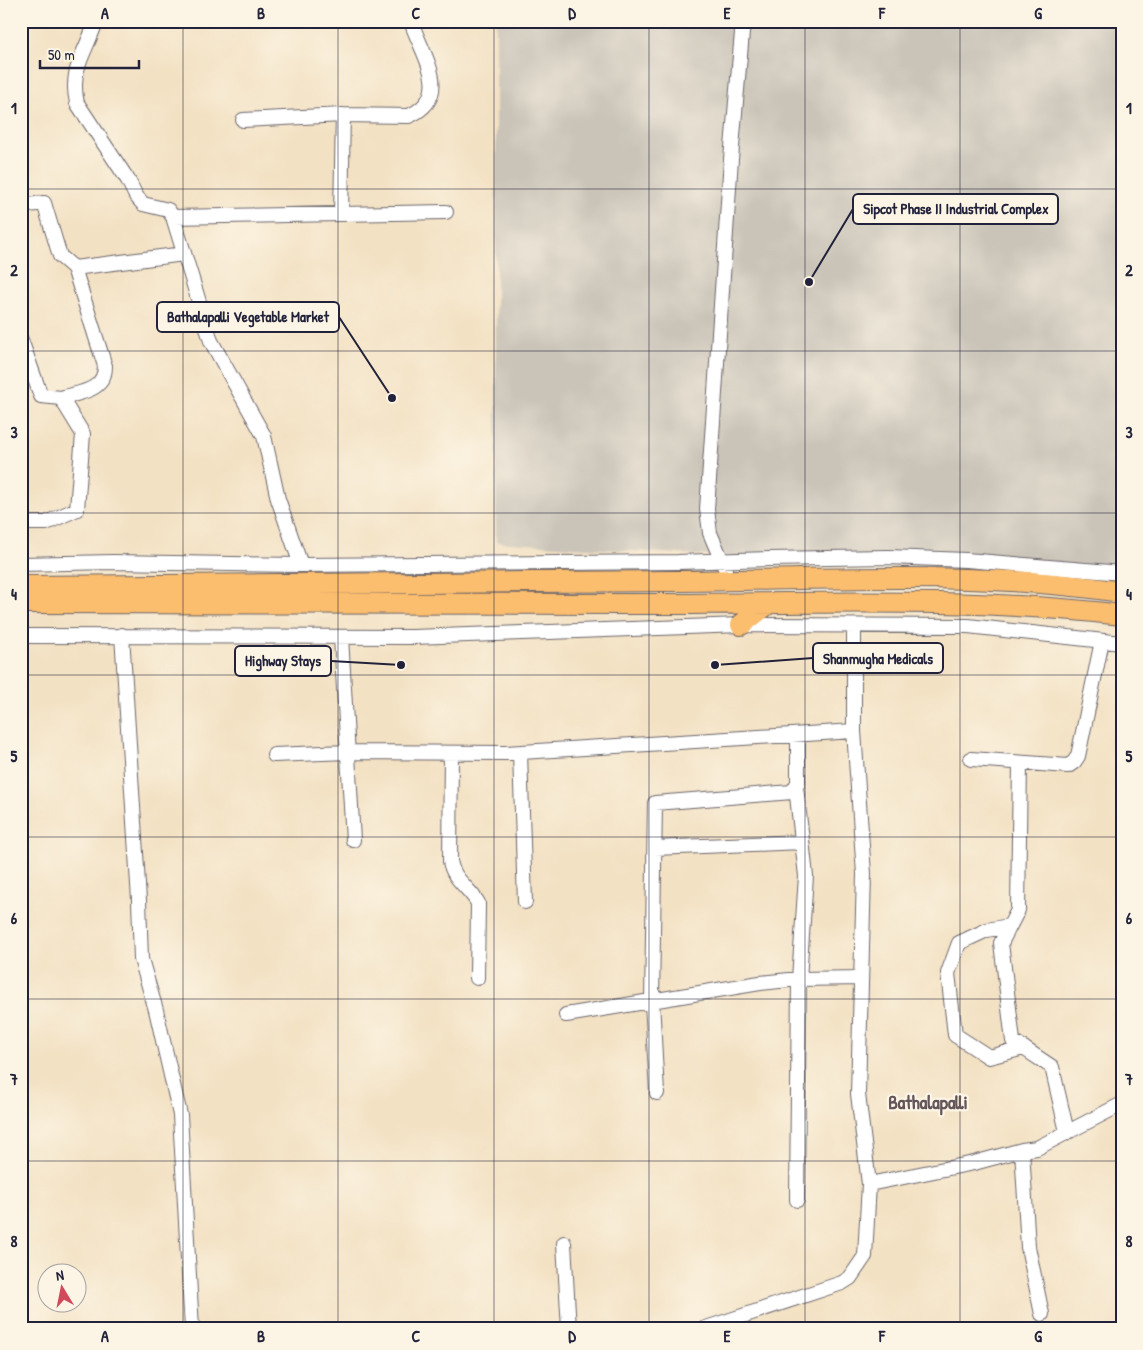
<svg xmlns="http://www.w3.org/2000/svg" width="1143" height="1350" viewBox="0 0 1143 1350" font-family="'Patrick Hand',sans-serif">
  <rect width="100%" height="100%" fill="#fcf5e5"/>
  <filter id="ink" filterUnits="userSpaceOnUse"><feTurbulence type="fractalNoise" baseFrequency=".02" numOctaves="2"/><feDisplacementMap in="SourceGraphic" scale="10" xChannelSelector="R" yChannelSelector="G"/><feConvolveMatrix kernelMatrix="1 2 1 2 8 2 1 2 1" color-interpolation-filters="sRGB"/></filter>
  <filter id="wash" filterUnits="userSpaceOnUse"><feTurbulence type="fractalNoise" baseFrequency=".0096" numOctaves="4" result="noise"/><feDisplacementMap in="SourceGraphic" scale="20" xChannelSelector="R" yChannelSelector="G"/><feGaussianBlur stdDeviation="1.12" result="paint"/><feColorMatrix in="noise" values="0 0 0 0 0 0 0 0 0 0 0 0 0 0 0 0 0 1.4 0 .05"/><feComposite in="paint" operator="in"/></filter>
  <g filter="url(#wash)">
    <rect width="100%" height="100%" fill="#f3e1c3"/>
    <path fill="#c9c3b8" d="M 496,21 L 1122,21 L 1122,583 L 496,542 Z"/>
  </g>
  <g filter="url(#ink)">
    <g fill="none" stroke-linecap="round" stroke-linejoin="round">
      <defs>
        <path id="minor" d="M 96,21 C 86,53 69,69 77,103 L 128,180 L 136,196 L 143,204 L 168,210 L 173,217 L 211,341 L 264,436 L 278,499 L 301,565
          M 243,120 L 343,115 L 409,116 C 455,95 421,54 411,21
          M 21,206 L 44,203 L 60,256 L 74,268 L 184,254
          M 341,214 L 343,115
          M 173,217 L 446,212
          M 21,340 L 41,396 L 61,398 L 83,434 L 77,509 L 46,523 L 21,523
          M 61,398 C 81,392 105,391 105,366 L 74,268
          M 21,564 L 113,562 L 301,565 L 678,562 L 769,559 L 888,557 L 966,560 L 1122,573
          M 725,568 L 710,533 L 707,509 L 731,159 L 743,21
          M 854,626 L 854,731 L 864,874 L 858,1094 L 869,1184 L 974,1163 L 1022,1150 L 1037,1148 L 1122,1104
          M 122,635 L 139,900 L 141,959 L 156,1010 L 180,1115 L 192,1329
          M 21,636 L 413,637 L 741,625 L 968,626 L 1122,643
          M 341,637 L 353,840
          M 451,753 L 450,861 C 453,880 469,887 478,903 L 477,978
          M 520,753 L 525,902
          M 274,755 L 347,752 L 506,753 L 854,731
          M 971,759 L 1068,766 L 1074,762 L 1078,756 L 1102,641
          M 1020,763 L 1018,910 L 1001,943 L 1013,1041 L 1052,1067 L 1067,1132
          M 796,787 L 806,876 L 799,979 L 797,1200
          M 655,848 L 802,842
          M 1009,926 L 987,930 L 959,943 L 948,973 L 955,1035 L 989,1057 L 1024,1048
          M 566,1015 L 760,983 L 799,979 L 861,978
          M 657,1093 L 652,1001 L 655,803 L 792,792 L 798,783 L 798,735
          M 1022,1150 L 1028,1247 L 1042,1314
          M 564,1243 L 569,1329
          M 703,1329 L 842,1283 L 850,1278 L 865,1256 L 869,1184"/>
        <path id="highway" d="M 21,586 C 239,583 457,583 674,581 C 823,580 974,570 1122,592
          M 21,603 C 230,602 438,605 646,604 C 805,604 964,596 1122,615
          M 741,625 L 768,604"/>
      </defs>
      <use href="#minor" stroke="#6b656b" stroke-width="16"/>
      <use href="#highway" stroke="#6b656b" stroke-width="22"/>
      <use href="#minor" stroke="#fff" stroke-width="14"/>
      <use href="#highway" stroke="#fbbd6e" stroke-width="20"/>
    </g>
  </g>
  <path fill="none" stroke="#22223b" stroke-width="1" stroke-opacity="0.55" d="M 183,21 L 183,1329M 338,21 L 338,1329M 494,21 L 494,1329M 649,21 L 649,1329M 805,21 L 805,1329M 960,21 L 960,1329M 21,189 L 1122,189M 21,351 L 1122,351M 21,513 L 1122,513M 21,675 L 1122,675M 21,837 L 1122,837M 21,999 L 1122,999M 21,1161 L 1122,1161"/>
  <g text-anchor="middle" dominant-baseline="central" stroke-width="4.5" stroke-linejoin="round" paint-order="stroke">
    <g font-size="19" font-weight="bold" fill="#63555a" stroke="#fcf5e5">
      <text x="928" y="1102">Bathalapalli</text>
    </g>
  </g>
  <path fill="none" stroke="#22223b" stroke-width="2" d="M809 282L853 209M392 398L339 317M715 665L813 658M401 665L331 661"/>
  <g fill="#22223b" stroke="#fcf5e5" stroke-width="2">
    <circle cx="809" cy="282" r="5"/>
    <circle cx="392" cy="398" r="5"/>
    <circle cx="715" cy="665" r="5"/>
    <circle cx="401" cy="665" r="5"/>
  </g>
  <g fill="#fcf5e5" stroke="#22223b" stroke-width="2">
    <rect x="853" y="194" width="205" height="30" rx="5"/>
    <rect x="157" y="302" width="182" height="30" rx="5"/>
    <rect x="813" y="643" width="130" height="30" rx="5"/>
    <rect x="235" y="646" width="96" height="30" rx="5"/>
  </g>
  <g font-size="15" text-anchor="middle" font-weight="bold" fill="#22223b">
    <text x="956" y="214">Sipcot Phase II Industrial Complex</text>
    <text x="248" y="322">Bathalapalli Vegetable Market</text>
    <text x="878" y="664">Shanmugha Medicals</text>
    <text x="283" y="666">Highway Stays</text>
  </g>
  <rect width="1143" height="1350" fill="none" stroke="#fcf5e5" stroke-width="55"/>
  <g transform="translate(62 1288) rotate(350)"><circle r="24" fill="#fcf5e5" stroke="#a5a1a1"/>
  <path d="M0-4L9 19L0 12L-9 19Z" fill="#d1495b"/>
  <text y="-8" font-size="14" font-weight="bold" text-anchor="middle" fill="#22223b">N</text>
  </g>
  <path d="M40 60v8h99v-8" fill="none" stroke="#22223b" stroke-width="2.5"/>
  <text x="48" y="60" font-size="15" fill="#22223b" stroke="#fcf5e5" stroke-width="4" paint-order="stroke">50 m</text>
  <rect x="28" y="28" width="1088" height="1294" fill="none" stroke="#22223b" stroke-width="2"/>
  <g font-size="16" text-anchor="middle" font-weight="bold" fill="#22223b">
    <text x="105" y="19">A</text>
    <text x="261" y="19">B</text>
    <text x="416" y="19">C</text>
    <text x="572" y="19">D</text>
    <text x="727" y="19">E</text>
    <text x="882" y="19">F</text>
    <text x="1038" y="19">G</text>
    <text x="14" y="114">1</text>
    <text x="1129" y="114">1</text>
    <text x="14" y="276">2</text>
    <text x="1129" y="276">2</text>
    <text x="14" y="438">3</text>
    <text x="1129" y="438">3</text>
    <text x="14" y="600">4</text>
    <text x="1129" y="600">4</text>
    <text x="14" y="762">5</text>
    <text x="1129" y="762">5</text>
    <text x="14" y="924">6</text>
    <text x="1129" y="924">6</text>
    <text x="14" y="1085">7</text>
    <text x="1129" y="1085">7</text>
    <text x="14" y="1247">8</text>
    <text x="1129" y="1247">8</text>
    <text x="105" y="1342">A</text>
    <text x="261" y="1342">B</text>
    <text x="416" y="1342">C</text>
    <text x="572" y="1342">D</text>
    <text x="727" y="1342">E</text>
    <text x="882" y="1342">F</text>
    <text x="1038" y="1342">G</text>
  </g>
</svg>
